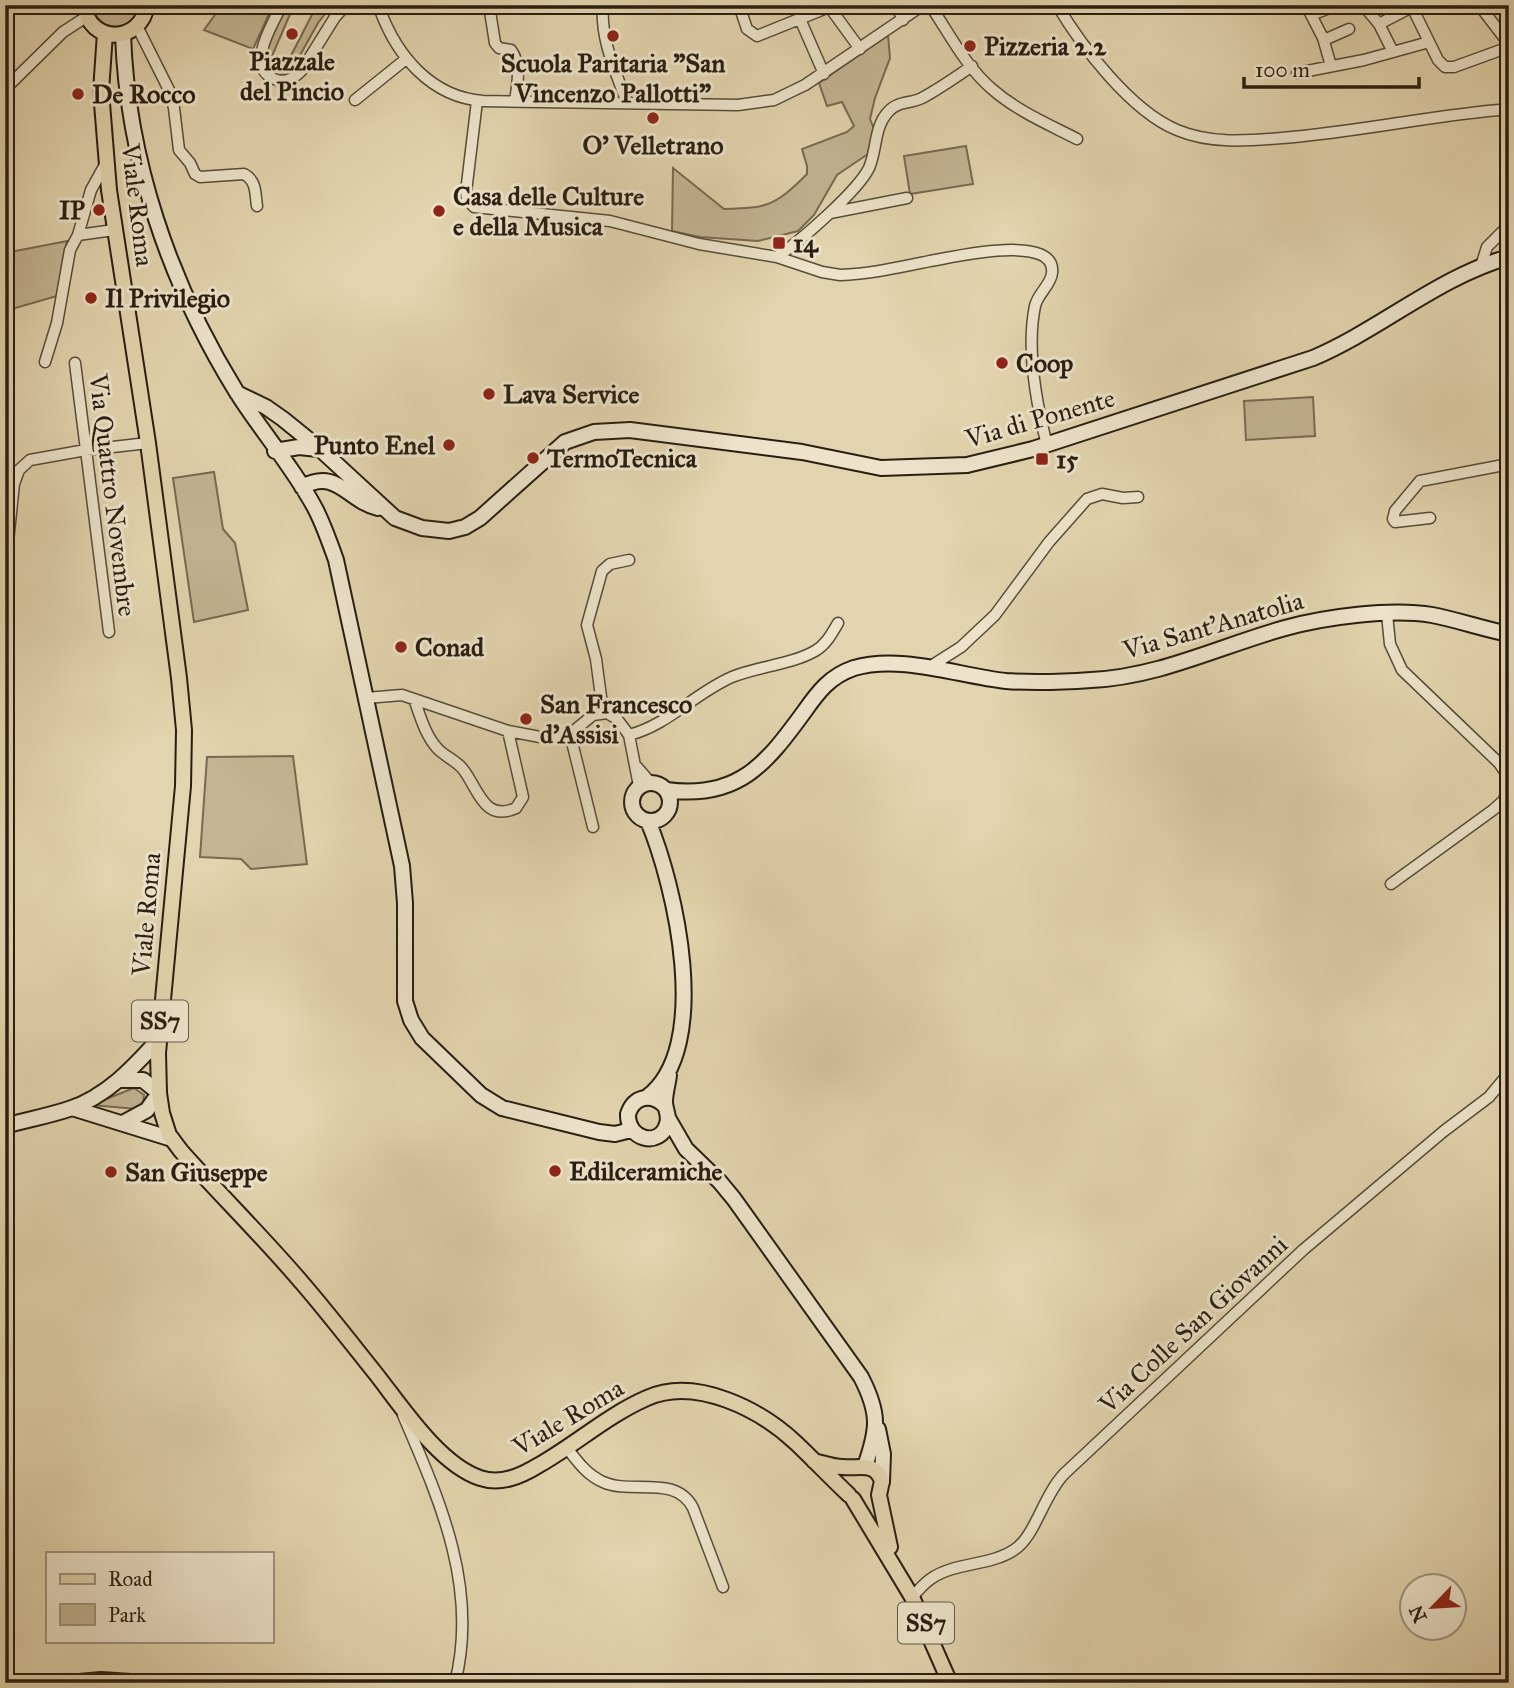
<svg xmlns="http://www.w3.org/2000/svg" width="1514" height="1688" viewBox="0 0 1514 1688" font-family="'IM FELL Great Primer',serif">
  <rect width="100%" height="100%" fill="#e2d4ae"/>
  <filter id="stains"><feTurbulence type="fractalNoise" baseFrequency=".00286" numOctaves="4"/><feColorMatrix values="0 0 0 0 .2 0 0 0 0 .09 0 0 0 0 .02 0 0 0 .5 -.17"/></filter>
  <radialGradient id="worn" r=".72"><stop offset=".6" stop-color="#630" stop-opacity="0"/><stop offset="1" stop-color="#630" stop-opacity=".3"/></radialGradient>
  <path fill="#c3b593" stroke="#766a52" stroke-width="2" d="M 92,5 L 138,5 L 135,16 L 130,22 C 113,32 96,25 92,5 Z
    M 222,5 L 273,5 L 253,49 L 204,30 Z
    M 287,5 L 294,5 L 269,63 L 266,49 Z
    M 317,5 L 332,5 L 318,23 L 294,66 L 289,71 L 282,73 Z
    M 888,35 L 890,58 L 875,98 L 870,119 L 874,129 L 868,154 L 837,175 L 814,215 L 798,231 L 758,241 L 700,237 L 672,231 L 673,168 L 724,209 C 768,208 775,206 807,174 L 807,166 L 802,149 L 847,132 L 854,126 L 842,102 L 827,106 L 819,83 Z
    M 966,146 L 973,184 L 910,194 L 904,156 Z
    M 67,241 L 57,296 L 5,311 L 5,253 Z
    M 1313,397 L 1315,436 L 1246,440 L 1244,401 Z
    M 214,472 L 223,529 L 235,543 L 248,610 L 194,622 L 173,478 Z
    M 293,756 L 307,864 L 251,869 L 241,859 L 200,857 L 207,757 Z
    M 134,1088 L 144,1095 L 143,1104 L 137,1109 L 91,1105 Z"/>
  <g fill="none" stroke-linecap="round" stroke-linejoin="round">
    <defs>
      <path id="minor" d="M 282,5 C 273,23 243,70 277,80 C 286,83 296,77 302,70 L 335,17 L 346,5
        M 489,5 L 495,43 L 499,48 L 511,50 C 521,63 518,84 515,100
        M 603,5 C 600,39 616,72 627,103
        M 739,5 L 747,29 L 757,36 L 834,5
        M 828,5 L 860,49
        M 896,5 L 903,20
        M 930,5 C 949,33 966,67 992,89 C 1017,111 1048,124 1077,139
        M 1057,5 C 1082,47 1131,111 1177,130 C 1210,144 1247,141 1282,138 C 1358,132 1433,115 1509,109
        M 1306,5 L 1323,38 L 1331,66
        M 1363,5 L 1379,24 L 1393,52
        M 1411,5 L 1438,60 L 1445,67 L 1454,67 L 1509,47
        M 1479,5 L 1509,44
        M 380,10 C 397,56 431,97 483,101 L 738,105 L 774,100 L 805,85 L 923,5
        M 380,10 L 392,5
        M 1311,15 L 1327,9
        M 800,19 L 824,74
        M 1379,24 L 1412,7
        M 137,26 L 169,90 L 174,108 L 179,150 L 190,163 L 195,174 L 200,177 L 244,174 C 257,181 255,194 257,206
        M 1324,40 L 1349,29
        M 1297,73 L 1364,60 L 1429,42
        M 5,89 L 63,32 L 86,17
        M 355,100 L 406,59
        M 477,101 L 466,192 L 467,199 L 474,207 L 610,221 L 699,244 L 777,257 L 822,272 L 840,275 C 870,274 901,267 930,261 C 950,258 1057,232 1052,273 C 1051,285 1038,293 1035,306 C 1026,349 1036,402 1047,445
        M 830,213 L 907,198
        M 78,235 L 114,230
        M 777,257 C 800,241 857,192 869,168 C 877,150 874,127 888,112 C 897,101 910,104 922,98 C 939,89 956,77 972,66
        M 1481,266 L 1487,247 L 1509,225
        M 45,362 L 57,323 L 70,250 L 78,235 L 91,190 L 106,163
        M 75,363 L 109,632
        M 1430,518 L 1395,522 L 1393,519 L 1395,511 L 1420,481 L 1509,464
        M 5,570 L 14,484 L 19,470 L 30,460 L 86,450 L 148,443
        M 1387,614 L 1390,644 L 1402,670 L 1499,763 L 1509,778
        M 928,668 L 961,647 L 995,615 L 1049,542 L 1087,499 L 1102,494 L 1123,498 L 1138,497
        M 366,698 L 402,695 L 508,731 L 540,737 L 570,734 L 593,715 L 607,713 L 617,719 L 629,735 L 639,786
        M 414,699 C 420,715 425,735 437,748 C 444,756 455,760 462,768 C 478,787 483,823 516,808 L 523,797 L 508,731
        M 603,712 L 596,659 L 587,625 L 602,571 L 610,564 L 629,560
        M 570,734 L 593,827
        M 629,735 C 668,725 695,693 732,677 C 759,666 790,665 815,651 C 826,645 832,633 838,623
        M 637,767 L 650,782
        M 1391,884 L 1493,810 L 1503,801 L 1509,790
        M 403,1415 C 440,1501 479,1588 455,1683
        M 567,1448 C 577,1461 587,1475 603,1482 C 631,1495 676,1474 693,1508 L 723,1587
        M 912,1597 C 919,1590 924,1583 932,1578 C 956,1562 990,1566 1014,1550 C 1035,1537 1043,1496 1064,1474 L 1303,1250 L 1444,1131 L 1489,1097 L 1509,1073"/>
      <path id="secondary" d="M 123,34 C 127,160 170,284 236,391 C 261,431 294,468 316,510 C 324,526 330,543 336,560 L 402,866 L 405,903 L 405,1001 L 411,1020 L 422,1038 L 481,1095 L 502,1108 L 599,1132 L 615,1134 L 631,1130
        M 237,393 L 266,407 L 283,419 L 320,449 L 395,518 L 422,528 L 449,531 L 465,527 L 480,518 L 565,442 L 594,432 L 630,430 L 802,452 L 881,468 L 967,465 L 1033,449 L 1313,358 C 1381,329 1438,277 1509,257
        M 275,451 L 299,447 L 318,449
        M 302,487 C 338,468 346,500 378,508
        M632 802a19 19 0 1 1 38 0a19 19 0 1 1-38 0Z
        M 666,790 C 738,800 766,764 804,712 C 818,692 830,676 854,668 C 900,654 959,676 1006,681 C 1034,683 1063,682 1091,680 C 1159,677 1220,646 1285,628 C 1325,617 1391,608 1432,615 C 1458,620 1483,629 1509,634
        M 119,1080 L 143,1080 L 159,1093 L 147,1110 L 123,1123
        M 647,1097 C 713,1048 675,885 648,821
        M 664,1105 C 651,1093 634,1096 628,1114 C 627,1140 660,1148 667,1124 C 670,1115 665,1110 665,1102 C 665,1093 668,1084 669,1075
        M 72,1108 L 172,1139
        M 668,1118 L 686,1149 L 720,1182 L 734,1199 L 861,1377 C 880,1414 878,1429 865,1466
        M 5,1126 C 26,1120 48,1116 69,1109 C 106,1097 134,1067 159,1039
        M 878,1429 L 883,1454 L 882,1481
        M 68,1683 L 101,1680 L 146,1683"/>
      <path id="primary" d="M 84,5 C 89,45 141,44 147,5
        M 105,33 L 101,91 L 109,190 L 148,443 L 179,678 L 184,730 L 183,786 L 158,1053 L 159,1093 L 162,1113 L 169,1135 L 181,1151 C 221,1196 264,1238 303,1284 C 328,1313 352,1344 376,1374 C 402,1407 439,1464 480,1478 C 501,1485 521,1476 539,1465 C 576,1444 608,1415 647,1398 C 696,1376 761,1410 796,1443 C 814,1460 831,1478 849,1495
        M 814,1461 C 823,1463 833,1467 843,1467 C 859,1469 875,1461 882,1481 L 879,1495 L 890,1547
        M 853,1499 L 912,1597 L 950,1683"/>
    </defs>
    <use href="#minor" stroke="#574c39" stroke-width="13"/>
    <use href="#secondary" stroke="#291e12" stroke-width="18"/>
    <use href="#primary" stroke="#291e12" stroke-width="18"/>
    <use href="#minor" stroke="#ece3ca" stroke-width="10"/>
    <use href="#secondary" stroke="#ece3ca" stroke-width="14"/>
    <use href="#primary" stroke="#e2d4ae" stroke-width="14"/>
  </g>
  <g fill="#8f2418" stroke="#ece3ca" stroke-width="2.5">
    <circle cx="292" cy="34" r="7"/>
    <circle cx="613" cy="36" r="7"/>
    <circle cx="970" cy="46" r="7"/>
    <circle cx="78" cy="94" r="7"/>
    <circle cx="653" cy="118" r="7"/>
    <circle cx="99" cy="210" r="7"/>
    <circle cx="439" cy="211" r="7"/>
    <rect x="772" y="236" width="14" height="14" rx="3.5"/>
    <circle cx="91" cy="298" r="7"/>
    <circle cx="1002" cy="363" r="7"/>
    <circle cx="489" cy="394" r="7"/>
    <circle cx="449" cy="445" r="7"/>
    <circle cx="533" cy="458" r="7"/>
    <rect x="1035" y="452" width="14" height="14" rx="3.5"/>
    <circle cx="401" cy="647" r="7"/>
    <circle cx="526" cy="719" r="7"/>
    <circle cx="555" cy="1171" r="7"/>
    <circle cx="111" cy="1172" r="7"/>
  </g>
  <g text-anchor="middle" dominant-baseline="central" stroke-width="6" stroke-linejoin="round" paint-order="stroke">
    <g fill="#ece3ca" stroke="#645949" stroke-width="2">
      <rect x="132" y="1000.5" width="56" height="41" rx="5"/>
      <rect x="898" y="1602.5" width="56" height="41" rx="5"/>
    </g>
    <g font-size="24" font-weight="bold" fill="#291e12">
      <text x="160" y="1021">SS7</text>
      <text x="926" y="1623">SS7</text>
    </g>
    <g font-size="26" font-weight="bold" fill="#291e12" stroke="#ece3ca" text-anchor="start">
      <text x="984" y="46">Pizzeria 2.2</text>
      <text x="292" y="61" text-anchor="middle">Piazzale<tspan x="292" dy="30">del Pincio</tspan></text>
      <text x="613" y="63" text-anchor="middle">Scuola Paritaria "San<tspan x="613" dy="30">Vincenzo Pallotti"</tspan></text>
      <text x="92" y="94">De Rocco</text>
      <text x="653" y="145" text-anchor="middle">O' Velletrano</text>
      <text x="453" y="196">Casa delle Culture<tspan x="453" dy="30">e della Musica</tspan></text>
      <text x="85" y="210" text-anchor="end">IP</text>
      <text x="793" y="243">14</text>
      <text x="105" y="298">Il Privilegio</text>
      <text x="1016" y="363">Coop</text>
      <text x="503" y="394">Lava Service</text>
      <text x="435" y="445" text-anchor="end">Punto Enel</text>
      <text x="547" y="458">TermoTecnica</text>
      <text x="1056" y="459">15</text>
      <text x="415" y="647">Conad</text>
      <text x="540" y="704">San Francesco<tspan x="540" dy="30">d'Assisi</tspan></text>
      <text x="569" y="1171">Edilceramiche</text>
      <text x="125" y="1172">San Giuseppe</text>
    </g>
    <g font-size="26" fill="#291e12" stroke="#ece3ca">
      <text transform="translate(138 205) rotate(83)">Viale Roma</text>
      <text transform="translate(1040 418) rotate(-16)">Via di Ponente</text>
      <text transform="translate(113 495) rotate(83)">Via Quattro Novembre</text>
      <text transform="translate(1213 625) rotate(-16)">Via Sant'Anatolia</text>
      <text transform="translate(146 914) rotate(-85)">Viale Roma</text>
      <text transform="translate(1193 1324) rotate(-43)">Via Colle San Giovanni</text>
      <text transform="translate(568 1417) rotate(-31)">Viale Roma</text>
    </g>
  </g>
  <rect width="1514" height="1688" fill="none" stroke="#e2d4ae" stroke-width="28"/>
  <rect x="7" y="7" width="1500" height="1674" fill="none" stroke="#291e12" stroke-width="3.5"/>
  <rect x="14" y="14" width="1486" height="1660" fill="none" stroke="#291e12" stroke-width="2"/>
  <rect x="46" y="1552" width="228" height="91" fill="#ece3ca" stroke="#9e9480" stroke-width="2"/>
  <rect x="60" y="1574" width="35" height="10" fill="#e2d4ae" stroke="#9e9480" stroke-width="2"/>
  <text x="108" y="1586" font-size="21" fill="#291e12">Road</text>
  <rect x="60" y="1604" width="35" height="21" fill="#c3b593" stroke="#9e9480" stroke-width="2"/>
  <text x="108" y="1622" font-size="21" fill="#291e12">Park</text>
  <g transform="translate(1433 1607) rotate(245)"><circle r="33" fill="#ece3ca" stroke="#9e9480" stroke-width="2"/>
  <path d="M0-5L12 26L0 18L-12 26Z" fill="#8f2418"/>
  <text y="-10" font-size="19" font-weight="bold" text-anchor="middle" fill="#291e12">N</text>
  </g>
  <path d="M1244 77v10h175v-10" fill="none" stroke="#291e12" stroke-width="3.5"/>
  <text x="1255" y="77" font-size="21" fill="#291e12" stroke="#ece3ca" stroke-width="5" paint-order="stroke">100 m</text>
  <rect width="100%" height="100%" filter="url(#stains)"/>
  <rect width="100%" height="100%" fill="url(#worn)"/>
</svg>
